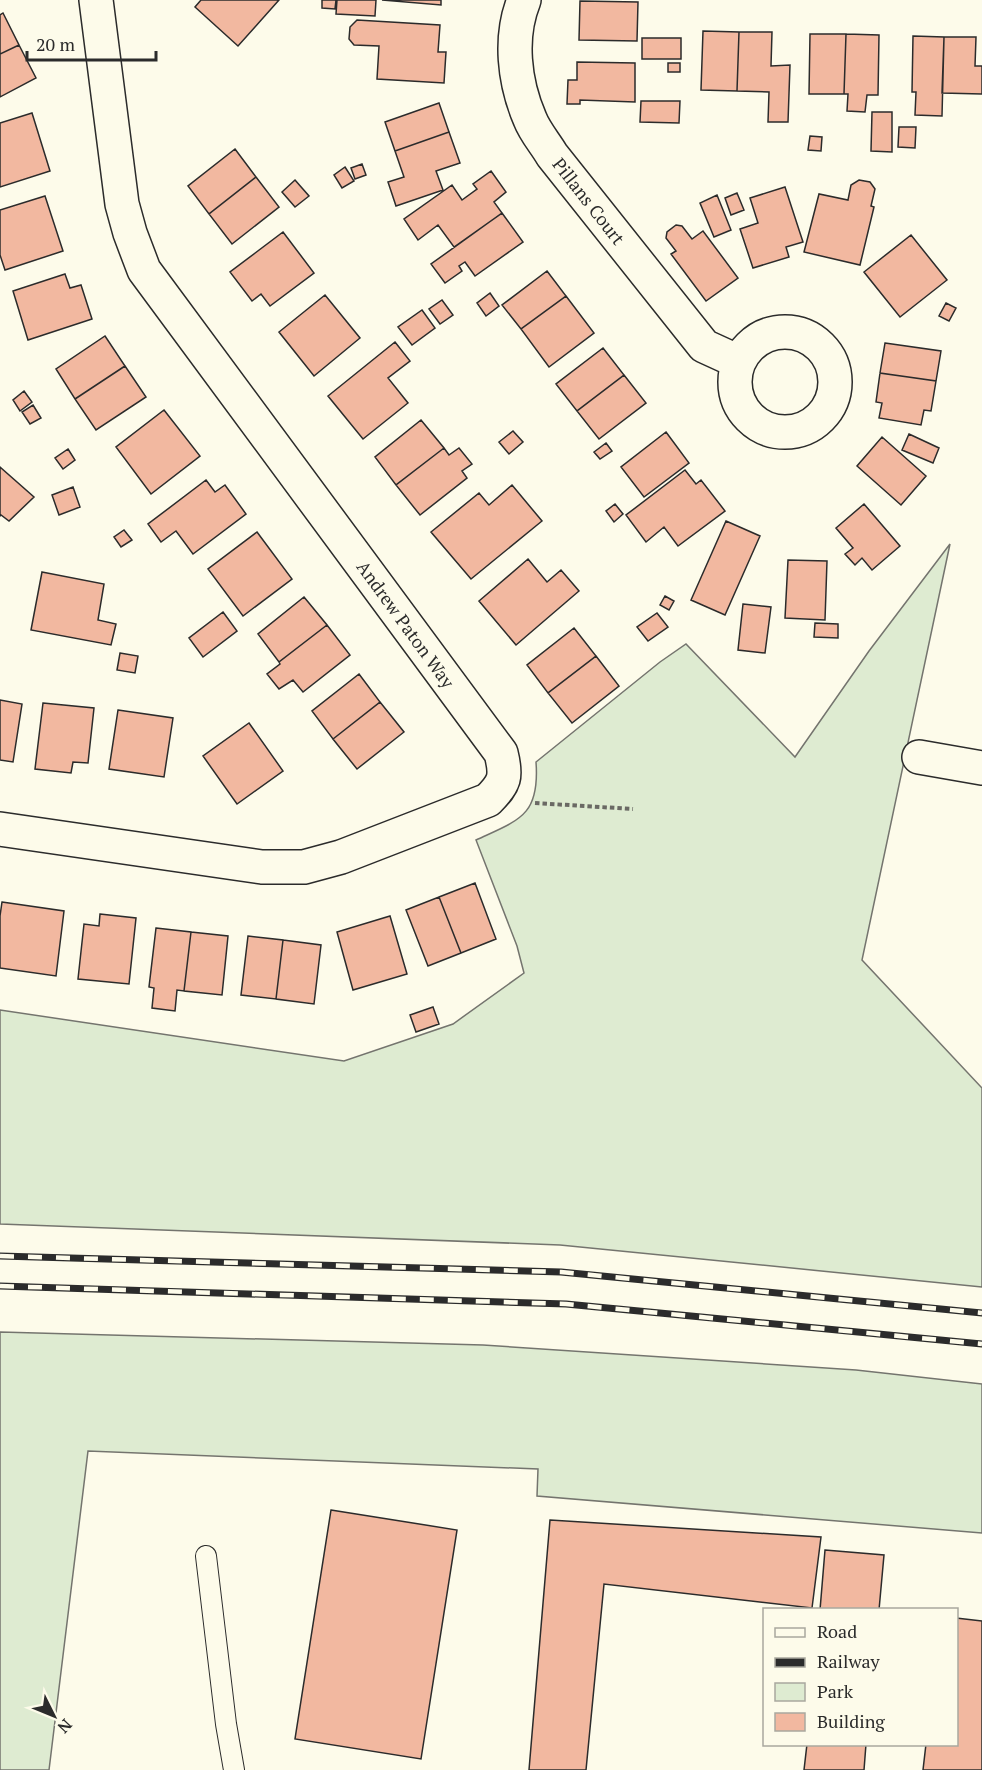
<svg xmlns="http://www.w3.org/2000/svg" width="982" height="1770" viewBox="0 0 982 1770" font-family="'PT Serif',serif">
  <rect width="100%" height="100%" fill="#fdfbea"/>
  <path fill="#deebd1" stroke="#74746e" stroke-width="1.5" d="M 950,544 L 862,960 L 982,1088 L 982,1287 L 560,1245 L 0,1224 L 0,1010 L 344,1061 L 453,1024 L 524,973 L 517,946 L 476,840 C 519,820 540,816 536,762 L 660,662 L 686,644 L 795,757 L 869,651 Z
    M 0,1332 L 483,1345 L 856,1370 L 982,1384 L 982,1533 L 537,1496 L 538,1469 L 88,1451 L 49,1770 L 0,1770 Z"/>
  <path fill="#f2b8a0" stroke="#2b2b2b" stroke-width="1.5" d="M 201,0 L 279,0 L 238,46 L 195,7 Z
    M 322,0 L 336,0 L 335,9 L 322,8 Z
    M 337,0 L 376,0 L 375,16 L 336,14 Z
    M 382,0 L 441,0 L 441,5 Z
    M 580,1 L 638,2 L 637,41 L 579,40 Z
    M 3,13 L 19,45 L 0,54 L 0,15 Z
    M 357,20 L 440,25 L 438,52 L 446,52 L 444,83 L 377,79 L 379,46 L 354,45 L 349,39 L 350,27 Z
    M 703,31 L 739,32 L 737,91 L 701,90 Z
    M 739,32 L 772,32 L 771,66 L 790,65 L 788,122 L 768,122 L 769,92 L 737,91 Z
    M 810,34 L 846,34 L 844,94 L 809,94 Z
    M 846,34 L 879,35 L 878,95 L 867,95 L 865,112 L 847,111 L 848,94 L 844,94 Z
    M 913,36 L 944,37 L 942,116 L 915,115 L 916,92 L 912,92 Z
    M 944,37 L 976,37 L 975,66 L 982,66 L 982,94 L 942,93 Z
    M 642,38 L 681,38 L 681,59 L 642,59 Z
    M 19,45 L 36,78 L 0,97 L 0,54 Z
    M 577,62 L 635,63 L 635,102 L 580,100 L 580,104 L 567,104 L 568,80 L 577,80 Z
    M 668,63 L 680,63 L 680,72 L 668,72 Z
    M 641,101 L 680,101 L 679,123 L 640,122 Z
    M 439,103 L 449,132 L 395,151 L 385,122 Z
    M 872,112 L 892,112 L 892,152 L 871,151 Z
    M 32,113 L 50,171 L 0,187 L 0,123 Z
    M 899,127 L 916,127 L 915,148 L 898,147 Z
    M 449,132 L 460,163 L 436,171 L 443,190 L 396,206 L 388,182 L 404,177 L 395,151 Z
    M 810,136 L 822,137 L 821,151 L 808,150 Z
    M 235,149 L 256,177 L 209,214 L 188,186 Z
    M 362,164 L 366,175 L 355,179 L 351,168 Z
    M 345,167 L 354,181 L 342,188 L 334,175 Z
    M 491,171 L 506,192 L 494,202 L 502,213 L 454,247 L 438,225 L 418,240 L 404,219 L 452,185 L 462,200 L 477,189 L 473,184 Z
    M 256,177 L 279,207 L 232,244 L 209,214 Z
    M 295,180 L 309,196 L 295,207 L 282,192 Z
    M 859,180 L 870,182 L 875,189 L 871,206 L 874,207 L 860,265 L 804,252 L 819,194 L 848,200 L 851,185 Z
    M 785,187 L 803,242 L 786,247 L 789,257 L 753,268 L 740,229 L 758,223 L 750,198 Z
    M 737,193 L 744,210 L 731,215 L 725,198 Z
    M 717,195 L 731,230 L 714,237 L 700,203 Z
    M 45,196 L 63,251 L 5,270 L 0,255 L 0,210 Z
    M 502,213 L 523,242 L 475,276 L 465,262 L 459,266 L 462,271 L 445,283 L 431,264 Z
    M 676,225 L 682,226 L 692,239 L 703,231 L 738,278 L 706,301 L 671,254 L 676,251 L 666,238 L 667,232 Z
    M 283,232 L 314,273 L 270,306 L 261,294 L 252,301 L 230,272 Z
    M 911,235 L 947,280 L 900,317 L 864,272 Z
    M 547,271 L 566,296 L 521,329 L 502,305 Z
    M 65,274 L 70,288 L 81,285 L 92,319 L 28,340 L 13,291 Z
    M 490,293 L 499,306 L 486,316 L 477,303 Z
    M 325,295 L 360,338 L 314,376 L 279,332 Z
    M 566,296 L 594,333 L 549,367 L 521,329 Z
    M 442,300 L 453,315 L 440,324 L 429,309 Z
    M 946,303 L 956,308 L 949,321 L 939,316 Z
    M 422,310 L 435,328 L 412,345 L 398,327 Z
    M 105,336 L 125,366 L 75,399 L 56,369 Z
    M 395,342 L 410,361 L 388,378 L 408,403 L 363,439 L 328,396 Z
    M 885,343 L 941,351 L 936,381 L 880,373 Z
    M 603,348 L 624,375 L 577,411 L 556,384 Z
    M 125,366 L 146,397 L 96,430 L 75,399 Z
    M 880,373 L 936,381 L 931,411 L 924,410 L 921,425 L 879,418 L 882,403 L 876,402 Z
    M 624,375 L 646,403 L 599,439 L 577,411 Z
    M 24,391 L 32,402 L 20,411 L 13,400 Z
    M 33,405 L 41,418 L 30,424 L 22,412 Z
    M 164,410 L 200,456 L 151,494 L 116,447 Z
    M 421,420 L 444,448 L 396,485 L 375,457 Z
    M 513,431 L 523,442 L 509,454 L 499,442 Z
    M 666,432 L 689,463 L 644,497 L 621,467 Z
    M 909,434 L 939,448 L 933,463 L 902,450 Z
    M 882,437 L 926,476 L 901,505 L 857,466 Z
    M 606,443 L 612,451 L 600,459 L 594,452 Z
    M 444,448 L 449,455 L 459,448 L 472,464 L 462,471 L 467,478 L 420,515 L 396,485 Z
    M 68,449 L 75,460 L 63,469 L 55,458 Z
    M 0,467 L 34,497 L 9,521 L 1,515 L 0,516 Z
    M 685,470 L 696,484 L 701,480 L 725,511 L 678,546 L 664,527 L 646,542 L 626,515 Z
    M 206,480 L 215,492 L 225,485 L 246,514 L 193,554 L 176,531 L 161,542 L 148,524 Z
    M 512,485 L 542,521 L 471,579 L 431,532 L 479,493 L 489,505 Z
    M 73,487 L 80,507 L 59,515 L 52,495 Z
    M 615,504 L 623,514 L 614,522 L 606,511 Z
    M 864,504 L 900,546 L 872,570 L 862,558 L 855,565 L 845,554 L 853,548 L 836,528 Z
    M 726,521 L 760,536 L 725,615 L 691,600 Z
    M 124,530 L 132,540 L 121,547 L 114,537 Z
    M 257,532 L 292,579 L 243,616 L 208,569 Z
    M 528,559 L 547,582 L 561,570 L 579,591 L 516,645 L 479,601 Z
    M 788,560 L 827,561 L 825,620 L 785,618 Z
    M 42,572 L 104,584 L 98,620 L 116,624 L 111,645 L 31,630 Z
    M 665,596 L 674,601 L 669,610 L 660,605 Z
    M 304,597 L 327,625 L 279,662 L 258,634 Z
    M 743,604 L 771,607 L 765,653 L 738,650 Z
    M 223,612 L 237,631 L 203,657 L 189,638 Z
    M 657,613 L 668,627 L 648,641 L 637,627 Z
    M 815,623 L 838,624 L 838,638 L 814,637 Z
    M 327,625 L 350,655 L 303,692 L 293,680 L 279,689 L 267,674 L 280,664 L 279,662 Z
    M 574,628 L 596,656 L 548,693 L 527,665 Z
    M 120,653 L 138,656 L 135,673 L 117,670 Z
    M 596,656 L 619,686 L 572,723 L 548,693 Z
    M 359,674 L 380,702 L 333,739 L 312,711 Z
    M 0,700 L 22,704 L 13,762 L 0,760 Z
    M 380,702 L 404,732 L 357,769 L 333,739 Z
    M 43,703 L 94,708 L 88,763 L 73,762 L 71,773 L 35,769 Z
    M 118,710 L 173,718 L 164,777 L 109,769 Z
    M 249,723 L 283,771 L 237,804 L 203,756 Z
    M 475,883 L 496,939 L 461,953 L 439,897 Z
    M 439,897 L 461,953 L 428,966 L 406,910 Z
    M 2,902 L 64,911 L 56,976 L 0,968 L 0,916 Z
    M 100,914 L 136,918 L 129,984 L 78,979 L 84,924 L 99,926 Z
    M 390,916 L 407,974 L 353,990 L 337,932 Z
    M 156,928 L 191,932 L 184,991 L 177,990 L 175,1011 L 152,1008 L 154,988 L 149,987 Z
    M 191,932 L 228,936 L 222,995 L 184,991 Z
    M 248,936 L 283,940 L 276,999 L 241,995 Z
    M 283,940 L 321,945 L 314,1004 L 276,999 Z
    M 433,1007 L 439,1024 L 416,1032 L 410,1015 Z
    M 331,1510 L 457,1530 L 421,1759 L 295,1739 Z
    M 550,1520 L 821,1537 L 812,1608 L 604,1584 L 586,1770 L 529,1770 Z
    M 825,1550 L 884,1555 L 879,1610 L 820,1610 Z
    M 956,1618 L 982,1621 L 982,1770 L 923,1770 L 926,1744 L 956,1744 Z
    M 807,1744 L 866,1744 L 864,1770 L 804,1770 Z"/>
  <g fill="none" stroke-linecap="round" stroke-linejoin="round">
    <defs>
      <path id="lane" d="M 206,1556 L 226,1724 L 234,1770"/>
      <path id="street" d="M 524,0 C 509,37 514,82 530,119 C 535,132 545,143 552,155 L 704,346 L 739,362
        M735 382a50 50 0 1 1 100 0a50 50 0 1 1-100 0Z
        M 919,757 L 982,768
        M 0,829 L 262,867 L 304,867 L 341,857 L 488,800 C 505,783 507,777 501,753 L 144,270 L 130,233 L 122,204 L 96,0"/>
    </defs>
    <use href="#lane" stroke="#2b2b2b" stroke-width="22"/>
    <use href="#street" stroke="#2b2b2b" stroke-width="36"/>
    <path stroke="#6a6964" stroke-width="4" stroke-dasharray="4.5 3" stroke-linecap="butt" d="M 535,803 L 633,809"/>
    <use href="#lane" stroke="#fdfbea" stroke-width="20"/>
    <use href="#street" stroke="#fdfbea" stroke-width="33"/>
    <defs>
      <path id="rail" d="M 0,1256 L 561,1272 L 982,1313
        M 0,1286 L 566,1304 L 982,1344"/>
    </defs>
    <use href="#rail" stroke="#2b2b2b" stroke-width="7"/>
    <use href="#rail" stroke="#fdfbea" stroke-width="4.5" stroke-dasharray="14" stroke-linecap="butt"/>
  </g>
  <g text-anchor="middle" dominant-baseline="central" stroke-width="4.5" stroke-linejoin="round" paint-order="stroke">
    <g font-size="18" fill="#2b2b2b" stroke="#fdfbea">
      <text transform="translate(589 201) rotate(52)">Pillans Court</text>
      <text transform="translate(406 624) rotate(54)">Andrew Paton Way</text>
    </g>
  </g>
  <rect x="763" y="1608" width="195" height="138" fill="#fdfbea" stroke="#a9a89e" stroke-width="1.5"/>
  <rect x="775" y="1628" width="30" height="9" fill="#fdfbea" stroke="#a9a89e" stroke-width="1.5"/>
  <text x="817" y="1638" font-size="18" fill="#2b2b2b">Road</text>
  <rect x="775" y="1658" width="30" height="9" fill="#2b2b2b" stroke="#a9a89e" stroke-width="1.5"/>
  <text x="817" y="1668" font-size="18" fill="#2b2b2b">Railway</text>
  <rect x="775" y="1683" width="30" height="18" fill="#deebd1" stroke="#a9a89e" stroke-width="1.5"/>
  <text x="817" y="1698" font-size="18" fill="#2b2b2b">Park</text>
  <rect x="775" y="1713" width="30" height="18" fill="#f2b8a0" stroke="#a9a89e" stroke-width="1.5"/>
  <text x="817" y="1728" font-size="18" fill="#2b2b2b">Building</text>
  <g transform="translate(54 1716) rotate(133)" stroke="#fdfbea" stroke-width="4.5" paint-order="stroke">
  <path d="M0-4.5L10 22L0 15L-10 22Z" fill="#2b2b2b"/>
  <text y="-9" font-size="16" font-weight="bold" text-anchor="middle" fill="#2b2b2b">N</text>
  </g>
  <path d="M27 51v9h129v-9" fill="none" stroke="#2b2b2b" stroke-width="3"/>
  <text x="36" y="51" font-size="18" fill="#2b2b2b" stroke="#fdfbea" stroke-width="4.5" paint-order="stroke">20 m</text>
</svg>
